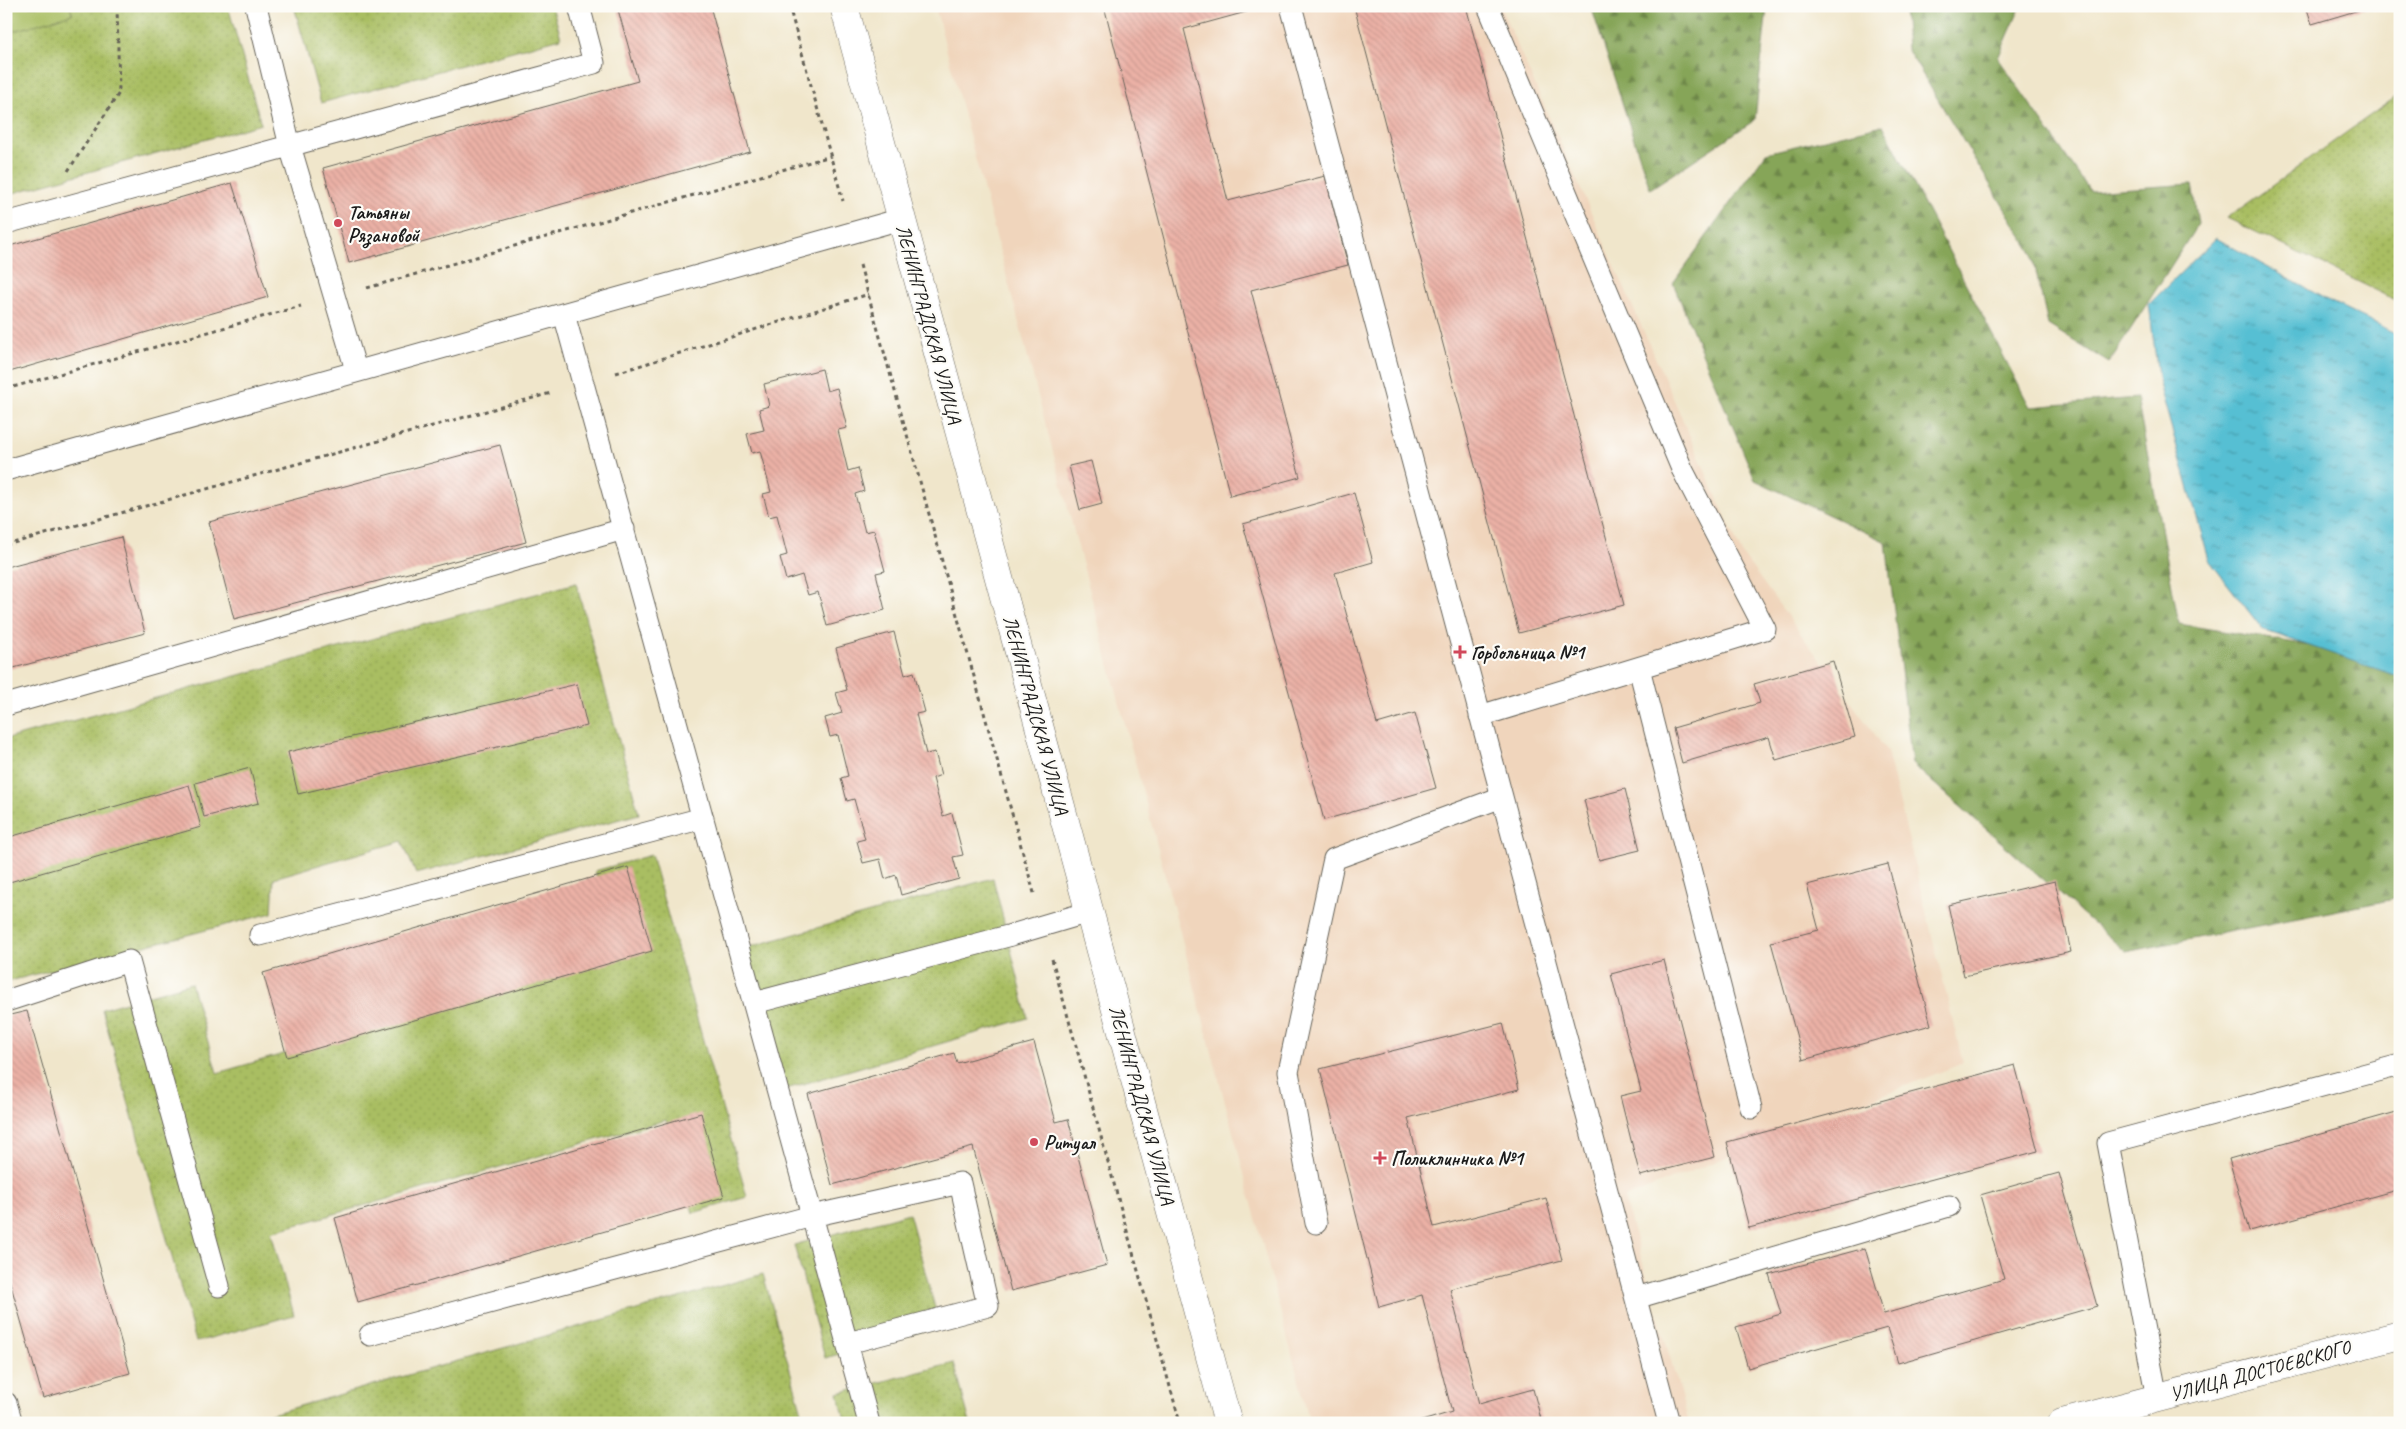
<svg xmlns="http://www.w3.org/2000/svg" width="2406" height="1429" viewBox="0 0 2406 1429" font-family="Caveat,sans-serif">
  <defs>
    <pattern id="grass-dots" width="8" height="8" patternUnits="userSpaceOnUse" patternTransform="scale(1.25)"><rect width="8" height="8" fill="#a9be62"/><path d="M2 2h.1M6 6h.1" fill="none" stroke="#91a354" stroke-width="1.8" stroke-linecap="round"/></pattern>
    <pattern id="forest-firs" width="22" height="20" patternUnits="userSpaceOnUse" patternTransform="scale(1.25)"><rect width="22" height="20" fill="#86a558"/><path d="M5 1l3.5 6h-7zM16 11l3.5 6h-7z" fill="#6d8648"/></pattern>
    <pattern id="water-ripples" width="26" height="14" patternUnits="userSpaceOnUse" patternTransform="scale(1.25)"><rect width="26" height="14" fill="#56bfd3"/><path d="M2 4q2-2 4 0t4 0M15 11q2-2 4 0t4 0" fill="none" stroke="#469aaa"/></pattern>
    <pattern id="building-back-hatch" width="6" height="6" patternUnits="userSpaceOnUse" patternTransform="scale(1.25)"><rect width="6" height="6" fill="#ebb1a6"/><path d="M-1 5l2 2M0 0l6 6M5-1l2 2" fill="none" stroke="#c9988e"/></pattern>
  </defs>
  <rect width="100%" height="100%" fill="#fdfcf7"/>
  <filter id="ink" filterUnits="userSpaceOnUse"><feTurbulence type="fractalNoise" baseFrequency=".02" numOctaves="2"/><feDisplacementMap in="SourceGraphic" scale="10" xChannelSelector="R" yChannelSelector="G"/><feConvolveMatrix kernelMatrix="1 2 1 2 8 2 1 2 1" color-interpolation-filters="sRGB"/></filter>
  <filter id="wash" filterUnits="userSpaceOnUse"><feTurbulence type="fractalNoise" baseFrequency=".0096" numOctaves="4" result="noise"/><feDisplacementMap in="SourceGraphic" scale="20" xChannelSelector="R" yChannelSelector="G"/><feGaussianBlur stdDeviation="1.12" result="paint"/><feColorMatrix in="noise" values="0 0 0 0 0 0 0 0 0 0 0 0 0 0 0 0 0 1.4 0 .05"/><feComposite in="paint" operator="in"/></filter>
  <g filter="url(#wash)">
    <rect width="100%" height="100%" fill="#f0e6cb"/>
    <path fill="#f0d5bc" d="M 935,6 L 1500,6 L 1742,554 L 1887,751 L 1963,1063 L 1624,1198 L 1689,1423 L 1310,1423 Z"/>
    <path fill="url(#grass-dots)" stroke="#626d3f" d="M 6,6 L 228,6 L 261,124 L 6,195 Z
      M 294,6 L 552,6 L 561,38 L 321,103 Z
      M 2400,94 L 2400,302 L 2227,218 Z
      M 576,583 L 639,814 L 416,874 L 402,841 L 274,878 L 272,913 L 6,982 L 6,739 Z
      M 651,855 L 747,1197 L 693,1213 L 666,1120 L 271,1232 L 294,1315 L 196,1342 L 102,1009 L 191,983 L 217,1073 L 619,958 L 595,871 Z
      M 993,878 L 1028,1018 L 786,1089 L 746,948 Z
      M 909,1213 L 940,1326 L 825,1358 L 794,1245 Z
      M 763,1274 L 805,1423 L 240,1423 Z
      M 954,1363 L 970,1423 L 846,1423 L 838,1393 Z"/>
    <path fill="url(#forest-firs)" stroke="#51603a" d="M 1591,6 L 1770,6 L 1767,8 L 1755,120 L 1650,189 Z
      M 1904,6 L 2021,6 L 1998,58 L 2090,191 L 2192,184 L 2198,224 L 2109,363 L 2048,325 L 2032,253 L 1907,49 Z
      M 1883,125 L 2030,407 L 2137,398 L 2179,624 L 2400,660 L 2400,898 L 2126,952 L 1912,764 L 1886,542 L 1755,480 L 1673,283 L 1766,153 Z"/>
    <path fill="#a9be62" stroke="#626d3f" d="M 7,6 L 70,6 L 72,14 L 14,31 Z"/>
    <path fill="url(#water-ripples)" stroke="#396e78" d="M 2216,238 L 2327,300 L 2400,335 L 2400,677 L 2263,630 L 2209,560 L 2159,384 L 2149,304 Z"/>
    <g id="blocks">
      <path fill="url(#building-back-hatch)" d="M 617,6 L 710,6 L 750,152 L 349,263 L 323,168 L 638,81 Z
        M 1104,6 L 1268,6 L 1184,29 L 1228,201 L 1325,176 L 1348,265 L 1251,290 L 1300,477 L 1230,496 Z
        M 1354,6 L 1466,6 L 1624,605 L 1519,633 Z
        M 2306,6 L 2369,6 L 2369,7 L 2312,24 Z
        M 232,183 L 268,297 L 6,373 L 6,247 Z
        M 822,369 L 827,391 L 837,388 L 847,428 L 838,430 L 848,471 L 858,468 L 864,491 L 855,494 L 865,532 L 874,530 L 885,571 L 876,573 L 885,610 L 827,626 L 818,592 L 808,595 L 802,575 L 786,580 L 780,557 L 787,555 L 777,515 L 769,517 L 763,494 L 771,492 L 760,451 L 752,453 L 747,434 L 764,430 L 759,409 L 769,406 L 764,384 Z
        M 500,445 L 526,542 L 234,619 L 209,522 Z
        M 1091,461 L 1102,504 L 1080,510 L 1069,466 Z
        M 1354,493 L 1373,562 L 1335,573 L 1377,724 L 1415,713 L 1436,788 L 1324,820 L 1243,524 Z
        M 121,537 L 145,633 L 6,670 L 6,567 Z
        M 894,632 L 905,675 L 914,672 L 925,712 L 916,714 L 926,754 L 935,752 L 941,775 L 933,778 L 943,816 L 952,813 L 963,855 L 953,857 L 959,879 L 901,895 L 896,875 L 885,879 L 880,859 L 863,863 L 857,841 L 865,839 L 854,799 L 847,801 L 841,778 L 848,776 L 838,735 L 830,737 L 825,718 L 842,713 L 836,693 L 847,690 L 836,648 Z
        M 1833,661 L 1855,737 L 1776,760 L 1769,737 L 1682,763 L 1673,728 L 1760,703 L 1754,684 Z
        M 577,684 L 587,726 L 298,794 L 288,752 Z
        M 250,768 L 259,803 L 204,817 L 195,783 Z
        M 189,785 L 201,827 L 6,883 L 6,838 Z
        M 1625,789 L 1640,850 L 1599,860 L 1584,800 Z
        M 1888,864 L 1931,1025 L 1803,1060 L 1771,942 L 1819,930 L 1807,885 Z
        M 628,867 L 652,951 L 287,1057 L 263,973 Z
        M 2055,881 L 2071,952 L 1964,976 L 1948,905 Z
        M 1664,960 L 1715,1157 L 1640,1176 L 1620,1096 L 1641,1091 L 1611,974 Z
        M 27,1011 L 130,1373 L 43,1398 L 6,1268 L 6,1016 Z
        M 1503,1023 L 1519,1089 L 1408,1118 L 1434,1227 L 1546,1198 L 1562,1260 L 1450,1289 L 1479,1404 L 1533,1389 L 1542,1423 L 1415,1423 L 1452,1412 L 1422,1295 L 1379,1307 L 1320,1069 Z
        M 1034,1042 L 1056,1122 L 1068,1119 L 1107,1265 L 1011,1291 L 973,1147 L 832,1185 L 808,1094 L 954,1053 L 957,1063 Z
        M 2015,1065 L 2038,1151 L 1749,1228 L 1727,1142 Z
        M 2400,1111 L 2400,1189 L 2249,1231 L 2229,1159 Z
        M 701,1113 L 724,1197 L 358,1302 L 335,1218 Z
        M 2059,1173 L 2097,1306 L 1898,1363 L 1887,1328 L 1748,1368 L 1736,1327 L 1781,1314 L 1769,1274 L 1865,1248 L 1884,1314 L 2004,1279 L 1980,1195 Z"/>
    </g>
  </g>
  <g filter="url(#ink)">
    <use href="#blocks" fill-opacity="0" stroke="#666359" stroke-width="1"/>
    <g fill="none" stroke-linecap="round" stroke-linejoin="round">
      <defs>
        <path id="service" d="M 256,6 L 290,146 L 356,370
          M 1291,6 L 1669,1423
          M 6,223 L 594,63 L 579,6
          M 564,314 L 869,1423
          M 6,470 L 901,219
          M 1639,668 L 1751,1108
          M 6,705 L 624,529
          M 1480,716 L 1765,629 L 1682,469 L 1488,6
          M 260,935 L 703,818
          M 6,1001 L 129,961 L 219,1286
          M 754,1003 L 1008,936 L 1089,912
          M 1316,1223 L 1288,1072 L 1334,859 L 1502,797
          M 1636,1298 L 1949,1206
          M 370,1335 L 812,1216 L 960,1183 L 988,1306 L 848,1343
          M 2157,1398 L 2108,1143 L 2400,1065
          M 6,1403 L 12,1423"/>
        <path id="tertiary" d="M 844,6 L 1228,1423
          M 2062,1423 L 2400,1335"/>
      </defs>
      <use href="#service" stroke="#666359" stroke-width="23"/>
      <use href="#tertiary" stroke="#666359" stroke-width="29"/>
      <path stroke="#666359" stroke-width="3" stroke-dasharray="4 4" stroke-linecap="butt" d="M 789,6 L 843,201
        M 68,171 L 119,93 L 117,6
        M 860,265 L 1034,893
        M 367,288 L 831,156
        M 616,373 L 869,294
        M 6,389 L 301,306
        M 6,545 L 551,393
        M 1052,959 L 1180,1423"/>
      <use href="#service" stroke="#fff" stroke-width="21"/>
      <use href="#tertiary" stroke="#fff" stroke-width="28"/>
    </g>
  </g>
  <g fill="#d1495b" stroke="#fdfcf7" stroke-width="2">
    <circle cx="338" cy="223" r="5"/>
    <path d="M1457.5 644.5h5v5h5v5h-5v5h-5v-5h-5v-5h5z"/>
    <circle cx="1034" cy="1142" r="5"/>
    <path d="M1377.5 1150.5h5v5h5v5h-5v5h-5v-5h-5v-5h5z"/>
  </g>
  <g text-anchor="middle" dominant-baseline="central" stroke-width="4.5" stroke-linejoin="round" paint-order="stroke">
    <g font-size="20" font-weight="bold" fill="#1c1c1c" stroke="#fdfcf7" text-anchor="start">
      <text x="348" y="212">Татьяны<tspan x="348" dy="23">Рязановой</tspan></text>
      <text x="1471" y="652">Горбольница №1</text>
      <text x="1044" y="1142">Ритуал</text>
      <text x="1391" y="1158">Поликлинника №1</text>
    </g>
    <g font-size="20" fill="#1c1c1c" stroke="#fdfcf7">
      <text transform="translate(929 324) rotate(75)">ЛЕНИНГРАДСКАЯ УЛИЦА</text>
      <text transform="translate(1036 715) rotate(75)">ЛЕНИНГРАДСКАЯ УЛИЦА</text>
      <text transform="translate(1142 1105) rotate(75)">ЛЕНИНГРАДСКАЯ УЛИЦА</text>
      <text transform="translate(2260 1371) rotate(-15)">УЛИЦА ДОСТОЕВСКОГО</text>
    </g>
  </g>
  <rect width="2406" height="1429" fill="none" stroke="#fdfcf7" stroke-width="25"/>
</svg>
